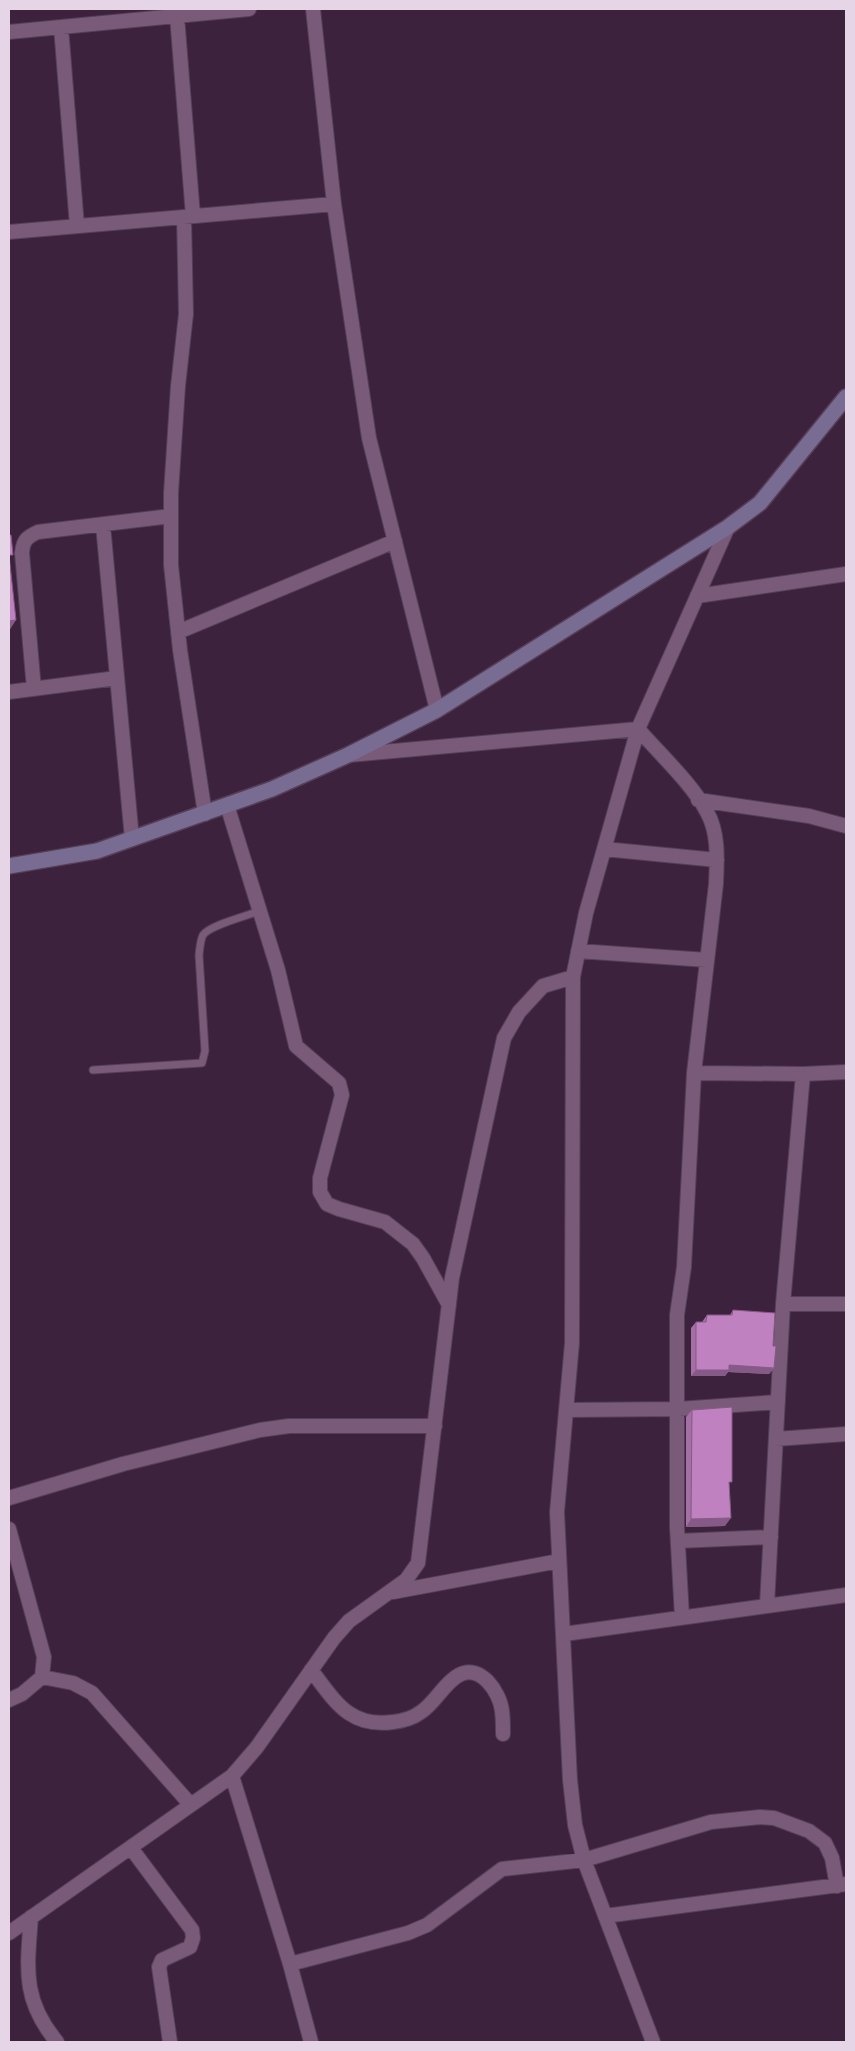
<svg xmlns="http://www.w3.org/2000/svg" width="855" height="2051" viewBox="0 0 855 2051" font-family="Roboto,sans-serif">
  <rect width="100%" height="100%" fill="#3c223d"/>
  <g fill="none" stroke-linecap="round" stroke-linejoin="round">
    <defs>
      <path id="lane" d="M 93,1070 L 202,1063 L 205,1051 L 199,955 C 200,948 200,941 203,935 C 210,925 247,916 259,911"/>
      <path id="street" d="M 313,9 L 334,204 L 369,438 L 437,710
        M 177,16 L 193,216
        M 61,27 L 77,226
        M 9,32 L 249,9
        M 184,217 L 186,314 L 178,386 L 171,493 L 171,565 L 180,650 L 205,814
        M 9,232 L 334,204
        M 103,525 L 132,839
        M 697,596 L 846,574
        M 178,632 L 395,541
        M 34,689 L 22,553 C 23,540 27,537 38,532 L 171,516
        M 9,692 L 117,678
        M 349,755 L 638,729 C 659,753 693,785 707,812 C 719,833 717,861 716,884 L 694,1073 L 684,1267 L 677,1315 L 677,1527 L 682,1617
        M 698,800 L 809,816 L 846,826
        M 227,805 L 278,970 L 296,1046 L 339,1083 L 342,1095 L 320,1178 L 320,1192 L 327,1204 L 339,1209 L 385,1222 L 413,1244 L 423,1258 L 449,1305
        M 604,849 L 717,860
        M 578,951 L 707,960
        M 694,1073 L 803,1074 L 846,1072
        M 783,1304 L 846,1304
        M 566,1410 L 678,1409 L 778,1402
        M 776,1439 L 846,1434
        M 9,1498 L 123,1464 L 260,1430 L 289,1426 L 435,1426
        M 9,1529 L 44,1657 L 42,1677 L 22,1694 L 9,1700
        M 678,1541 L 771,1537
        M 393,1592 L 559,1561
        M 767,1605 L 783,1304 L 803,1074
        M 564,1634 L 846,1595
        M 311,1670 C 335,1701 349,1728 393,1722 C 402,1721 413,1718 421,1712 C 436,1702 444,1683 459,1675 C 480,1663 500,1692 502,1711 C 503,1718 503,1726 503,1734
        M 42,1677 L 73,1683 L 92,1693 L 190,1804
        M 232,1776 L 290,1964 L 311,2042
        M 131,1848 L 192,1930 L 193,1938 L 190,1947 L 162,1960 L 159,1967 L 170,2042
        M 605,1916 L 846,1884
        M 31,1917 C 27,1969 22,2000 57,2042
        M 9,1933 L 232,1776 L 257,1747 L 334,1638 L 349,1621 L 406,1580 L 418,1563 L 452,1278 L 504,1038 L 519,1012 L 543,986 L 573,977
        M 290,1964 L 408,1933 L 427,1925 L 502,1869 L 584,1860 L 711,1822 L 760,1817 L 774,1818 L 809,1831 L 825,1843 L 832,1858 L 837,1886
        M 653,2042 L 584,1860 L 575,1825 L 570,1780 L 557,1512 L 572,1343 L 573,977 L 586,913 L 638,729 L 728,527"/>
      <path id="secondary" d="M 9,866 L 97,851 L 272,789 L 348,755 L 437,710 L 728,527 L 760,503 L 846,397"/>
    </defs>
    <use href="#lane" stroke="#553f56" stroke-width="9"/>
    <use href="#street" stroke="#553f56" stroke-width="16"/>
    <use href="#secondary" stroke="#553f56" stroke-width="18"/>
    <use href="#lane" stroke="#795b79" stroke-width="7"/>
    <use href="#street" stroke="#795b79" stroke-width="14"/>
    <use href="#secondary" stroke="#796c93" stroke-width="15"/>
  </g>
  <path fill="#a46fa4" d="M 733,1310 L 773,1346 L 774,1368 L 769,1374 L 728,1372 L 725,1376 L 691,1376 L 691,1328 L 696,1322 L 702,1322 L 707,1315 L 730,1315 Z
    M 692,1410 L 729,1486 L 725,1526 L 686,1527 L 686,1417 Z"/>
  <path fill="#865a86" d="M 16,620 L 9,631 L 9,621 Z
    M 729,1365 L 774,1368 L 769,1374 L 728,1372 L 725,1376 L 691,1376 L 696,1370 Z
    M 731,1518 L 725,1526 L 686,1527 L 691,1519 Z"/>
  <path fill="#bf81bf" stroke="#865a86" d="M 9,535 L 11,535 L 13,555 L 9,555 L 16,620 L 9,621 Z
    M 733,1310 L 775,1313 L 773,1346 L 776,1346 L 774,1368 L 729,1365 L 729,1370 L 696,1370 L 696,1322 L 706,1322 L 707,1315 L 732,1315 Z
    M 732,1407 L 732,1482 L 729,1482 L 731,1518 L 691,1519 L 692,1410 Z"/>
  <rect width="855" height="2051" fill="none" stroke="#e6d5e6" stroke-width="20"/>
</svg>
